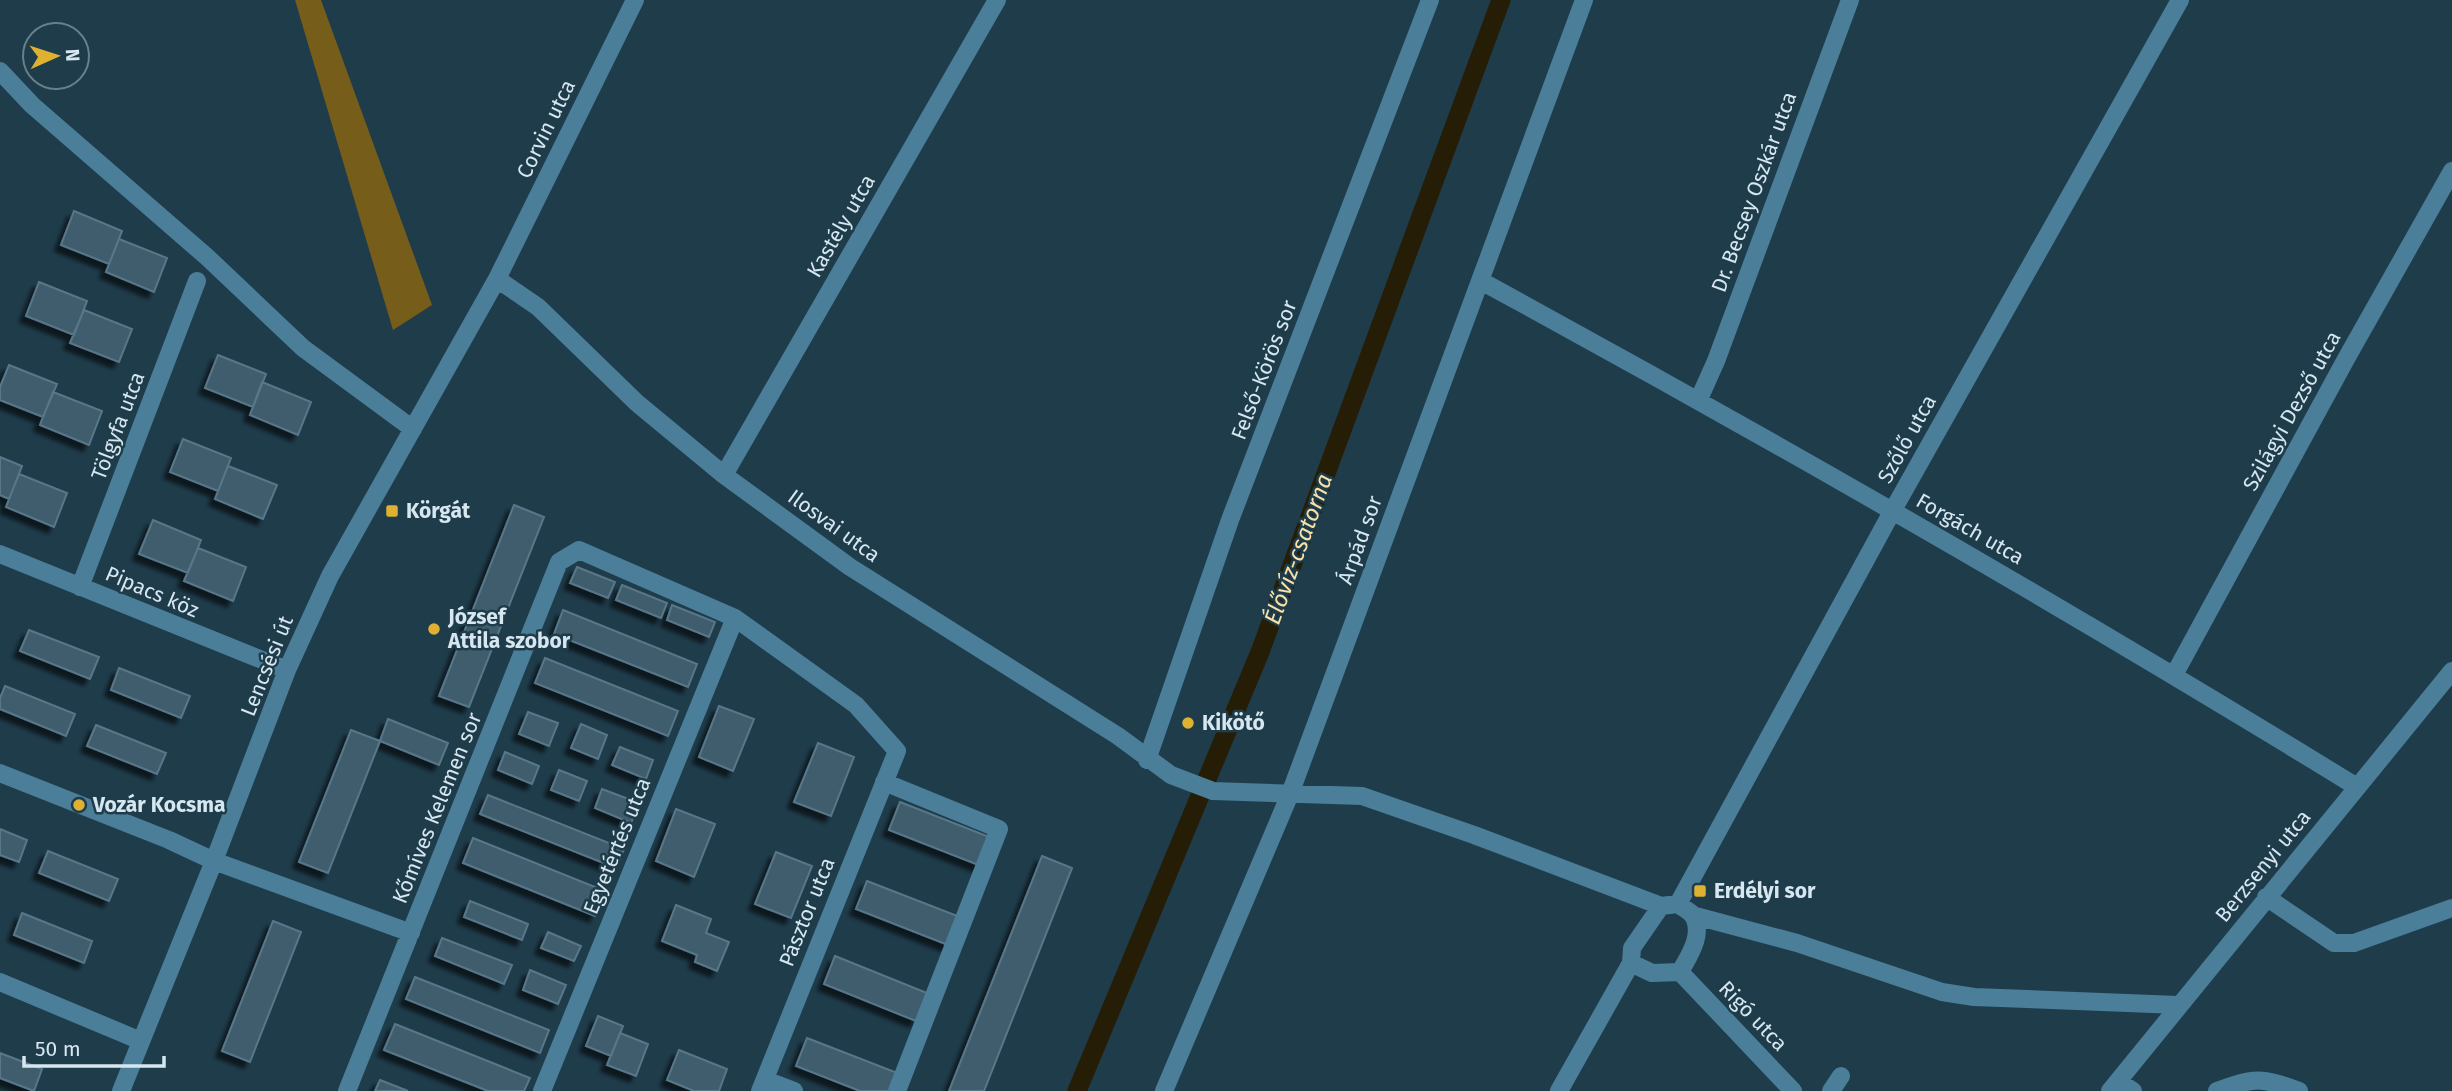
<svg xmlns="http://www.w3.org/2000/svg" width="2452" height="1091" viewBox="0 0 2452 1091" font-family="'Fira Sans',sans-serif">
  <defs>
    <filter id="shadow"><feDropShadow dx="-6" dy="6" stdDeviation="2" flood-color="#0009"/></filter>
  </defs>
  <rect width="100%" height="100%" fill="#1f3c4b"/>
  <path fill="#765d1a" d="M 295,0 L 321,0 L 432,305 L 393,330 Z"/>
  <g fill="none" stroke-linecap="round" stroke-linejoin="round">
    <path stroke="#261d06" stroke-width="19" d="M 1077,1091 L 1260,652 L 1501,0"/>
  </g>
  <path fill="#3f5d6d" stroke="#597788" stroke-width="2" filter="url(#shadow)" d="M 74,211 L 122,231 L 109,264 L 61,245 Z
    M 119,239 L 167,258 L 154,292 L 106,272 Z
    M 39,282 L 87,301 L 74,335 L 26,316 Z
    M 84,310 L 132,329 L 119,362 L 70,343 Z
    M 218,355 L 266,374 L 253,407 L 205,388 Z
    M 9,365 L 57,384 L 43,417 L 0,400 L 0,387 Z
    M 262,382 L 311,402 L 298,435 L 250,415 Z
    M 53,392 L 102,411 L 89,445 L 40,425 Z
    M 183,439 L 231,458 L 218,491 L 170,472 Z
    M 0,457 L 22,466 L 9,499 L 0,495 Z
    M 228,466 L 277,485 L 263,519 L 215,499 Z
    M 19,474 L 67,493 L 54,527 L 6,507 Z
    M 514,505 L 544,517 L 469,707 L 439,696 Z
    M 153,520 L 201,540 L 188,573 L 139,554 Z
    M 198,548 L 246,567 L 233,601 L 184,581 Z
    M 577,567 L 615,582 L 608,598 L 570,583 Z
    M 622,585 L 667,603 L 661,618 L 616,600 Z
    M 672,605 L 715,622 L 709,637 L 667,620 Z
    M 563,610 L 697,664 L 688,687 L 554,634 Z
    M 29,630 L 99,657 L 90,679 L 20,651 Z
    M 545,658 L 678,711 L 668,736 L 535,683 Z
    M 119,668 L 190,696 L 181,718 L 111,690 Z
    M 5,686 L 75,714 L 66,736 L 0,709 L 0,698 Z
    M 719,706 L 754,719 L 733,771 L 699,757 Z
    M 528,712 L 558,723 L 549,746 L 519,734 Z
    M 388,719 L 448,743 L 439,765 L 380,741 Z
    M 581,724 L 607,735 L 598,759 L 571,748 Z
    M 96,725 L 166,753 L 157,774 L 87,746 Z
    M 351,730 L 380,741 L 328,873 L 299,862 Z
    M 818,743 L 854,757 L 831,816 L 794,802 Z
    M 620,747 L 653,760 L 646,779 L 612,765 Z
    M 505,752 L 539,766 L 532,784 L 498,770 Z
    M 559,770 L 587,781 L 579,801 L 551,790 Z
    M 602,789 L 639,803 L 631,823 L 595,808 Z
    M 488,795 L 624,849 L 616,868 L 480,814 Z
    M 900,802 L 992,838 L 981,866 L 889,830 Z
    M 676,809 L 715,824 L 694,877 L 656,861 Z
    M 0,829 L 27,840 L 19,862 L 0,855 Z
    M 473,838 L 605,891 L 595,916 L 463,863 Z
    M 48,851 L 118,879 L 109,901 L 39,873 Z
    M 776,852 L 812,866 L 791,918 L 755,904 Z
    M 1042,856 L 1072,868 L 984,1091 L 949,1091 Z
    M 867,881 L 960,917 L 948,945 L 856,909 Z
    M 470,901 L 528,924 L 522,940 L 464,917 Z
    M 676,905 L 711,919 L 706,933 L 729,942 L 717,971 L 695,962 L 697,955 L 662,941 Z
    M 22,913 L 92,941 L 84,963 L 14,935 Z
    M 273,921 L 301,932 L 250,1062 L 222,1051 Z
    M 548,932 L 581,946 L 574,961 L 541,948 Z
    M 442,938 L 512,965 L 504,984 L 435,956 Z
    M 835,956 L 927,993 L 916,1021 L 824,984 Z
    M 530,970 L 566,985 L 558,1004 L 523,990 Z
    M 415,977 L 549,1030 L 540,1053 L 406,999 Z
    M 598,1016 L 623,1026 L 611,1056 L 586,1046 Z
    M 395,1024 L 530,1078 L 524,1091 L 488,1091 L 384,1050 Z
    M 620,1033 L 648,1044 L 636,1076 L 607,1065 Z
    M 807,1038 L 900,1074 L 893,1091 L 860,1091 L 796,1066 Z
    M 679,1050 L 727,1069 L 719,1091 L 694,1091 L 667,1080 Z
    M 0,1053 L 42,1069 L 34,1091 L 0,1078 Z
    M 380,1080 L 408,1091 L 375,1091 Z"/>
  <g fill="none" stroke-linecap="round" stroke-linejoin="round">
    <path stroke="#4a7e99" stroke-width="18" d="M 0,71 L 32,105 L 207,257 L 303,348 L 413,429
      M 497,279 L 538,307 L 637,403 L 724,475 L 850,567 L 1118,736 L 1171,775 L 1213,791 L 1362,796 L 1474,835 L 1661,906
      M 1481,281 C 1777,442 2069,610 2357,787
      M 1699,399 L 1716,361 L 1850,0
      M 724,475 L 997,0
      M 0,554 L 287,670
      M 80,587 L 197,281
      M 2174,675 L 2346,359 L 2452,171
      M 1147,760 L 1230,520 L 1430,0
      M 0,773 L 169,840 L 214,861 L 411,933
      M 884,782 L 999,829 L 897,1091
      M 2266,897 L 2334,943 L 2354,943 L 2452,908
      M 1678,904 L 1893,510 L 2180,0
      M 1692,915 L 1797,943 L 1942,992 L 1974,997 L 2178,1005
      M 1680,972 L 1793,1091
      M 0,982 L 141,1041
      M 765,1080 L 794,1091
      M 2118,1081 L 2133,1091
      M 121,1091 L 214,861 L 287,670 L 330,576 L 497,279 L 635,0
      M 347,1091 L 559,562 L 579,550 L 735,618 L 856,705 L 897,751 L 760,1091
      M 542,1091 L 735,618
      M 1164,1091 L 1290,794 L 1584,0
      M 1559,1091 L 1631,963 L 1632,948 L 1661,906 L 1678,904 C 1682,907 1689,911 1692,914 C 1705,933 1689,956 1680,972 L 1652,973 L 1631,963
      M 1831,1091 L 1841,1076
      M 2110,1091 L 2452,671
      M 2217,1091 C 2254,1077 2262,1077 2299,1091"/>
  </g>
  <g fill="#deb133" stroke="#1f3c4b" stroke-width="2.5">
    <rect x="385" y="504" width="14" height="14" rx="3.5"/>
    <circle cx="434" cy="629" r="7"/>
    <circle cx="1188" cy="723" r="7"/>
    <circle cx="79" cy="805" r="7"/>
    <rect x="1693" y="884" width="14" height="14" rx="3.5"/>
  </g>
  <g text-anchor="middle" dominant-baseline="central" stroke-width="5" stroke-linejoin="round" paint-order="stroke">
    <g font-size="21" fill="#d6e7f0" stroke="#1f3c4b">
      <text transform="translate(546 129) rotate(-64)">Corvin utca</text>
      <text transform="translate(1754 192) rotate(-70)">Dr. Becsey Oszkár utca</text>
      <text transform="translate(841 226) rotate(-60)">Kastély utca</text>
      <text transform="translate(1264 370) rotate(-69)">Felső-Körös sor</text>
      <text transform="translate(2292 411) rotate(-61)">Szilágyi Dezső utca</text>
      <text transform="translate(118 426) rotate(-69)">Tölgyfa utca</text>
      <text transform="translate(1907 439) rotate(-61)">Szőlő utca</text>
      <text transform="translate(834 526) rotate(36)">Ilosvai utca</text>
      <text transform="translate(1970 529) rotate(30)">Forgách utca</text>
      <text transform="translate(1360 540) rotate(-70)">Árpád sor</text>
      <text transform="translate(152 592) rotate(23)">Pipacs köz</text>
      <text transform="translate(267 666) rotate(-68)">Lencsési út</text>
      <text transform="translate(437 808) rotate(-68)">Kőmíves Kelemen sor</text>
      <text transform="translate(617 846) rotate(-68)">Egyetértés utca</text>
      <text transform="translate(2263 866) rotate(-51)">Berzsenyi utca</text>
      <text transform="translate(807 912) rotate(-68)">Pásztor utca</text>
      <text transform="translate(1753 1016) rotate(46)">Rigó utca</text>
    </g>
    <g font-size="21" font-weight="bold" fill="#d6e7f0" stroke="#1f3c4b" text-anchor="start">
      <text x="406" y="511">Körgát</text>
      <text x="448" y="617">József<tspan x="448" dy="24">Attila szobor</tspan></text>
      <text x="1202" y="723">Kikötő</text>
      <text x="93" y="805">Vozár Kocsma</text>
      <text x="1714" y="891">Erdélyi sor</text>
    </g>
    <g font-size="23" font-style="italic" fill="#f8e1a9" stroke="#1f3c4b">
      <text transform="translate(1298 549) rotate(-70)">Élővíz-csatorna</text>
    </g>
  </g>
  <g transform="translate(56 56) rotate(87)"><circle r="33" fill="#1f3c4b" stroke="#68808d" stroke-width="2"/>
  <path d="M0-5L12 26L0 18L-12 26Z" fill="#deb133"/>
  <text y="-10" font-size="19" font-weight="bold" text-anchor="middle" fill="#d6e7f0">N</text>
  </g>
  <path d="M24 1056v10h140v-10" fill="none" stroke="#d6e7f0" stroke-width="3.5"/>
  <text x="35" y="1056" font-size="21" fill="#d6e7f0" stroke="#1f3c4b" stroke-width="5" paint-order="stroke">50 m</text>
</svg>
